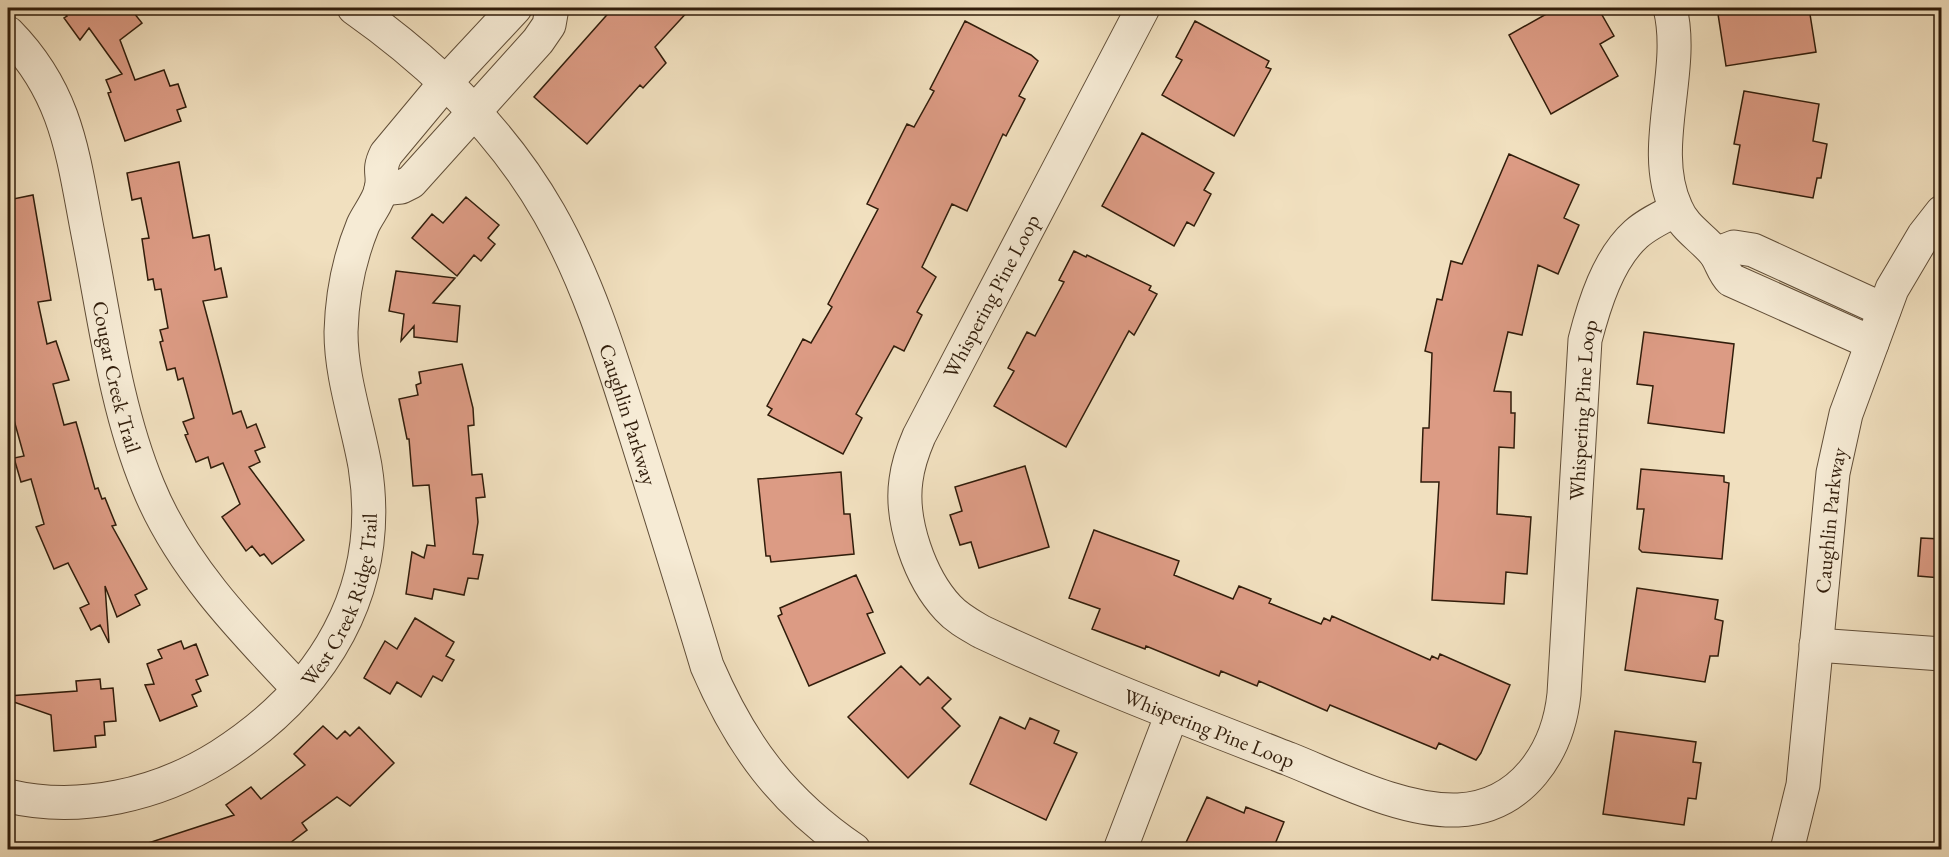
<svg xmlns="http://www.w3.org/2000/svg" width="1949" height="857" viewBox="0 0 1949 857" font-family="'EB Garamond',serif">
  <rect width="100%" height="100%" fill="#f1e0bf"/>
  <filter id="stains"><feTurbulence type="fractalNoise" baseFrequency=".00333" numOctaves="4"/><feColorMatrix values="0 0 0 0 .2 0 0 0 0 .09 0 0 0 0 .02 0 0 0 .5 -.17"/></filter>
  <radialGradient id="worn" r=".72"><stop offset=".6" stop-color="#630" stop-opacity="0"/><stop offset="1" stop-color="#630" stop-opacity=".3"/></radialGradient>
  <path fill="#dc9b84" stroke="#311d0b" stroke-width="1.5" d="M 61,8 L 130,8 L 142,23 L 120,40 L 135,80 L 164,70 L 170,86 L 178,84 L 186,107 L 177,110 L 181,121 L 125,141 L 108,93 L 111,92 L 106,80 L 122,74 L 89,28 L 80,40 L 64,18 L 67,16 Z
    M 613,8 L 691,8 L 655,47 L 666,63 L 643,88 L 640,85 L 587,144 L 534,97 Z
    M 1557,8 L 1598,8 L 1614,36 L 1600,44 L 1618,76 L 1551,114 L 1509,35 Z
    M 1755,8 L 1809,8 L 1816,52 L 1726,66 L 1718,14 Z
    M 965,21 L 1031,55 L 1038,61 L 1019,96 L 1025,99 L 1006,136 L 1003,134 L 967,211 L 952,204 L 922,267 L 936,277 L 917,312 L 922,315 L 904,351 L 894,346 L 856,414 L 862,418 L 843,454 L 768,415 L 772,409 L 767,406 L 803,339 L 811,343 L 832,307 L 828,304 L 878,209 L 867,204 L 907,124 L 914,127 L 934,91 L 930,89 Z
    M 1195,21 L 1269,61 L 1266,67 L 1271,69 L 1234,136 L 1162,95 L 1182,60 L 1176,57 Z
    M 1744,91 L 1819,104 L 1813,141 L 1827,144 L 1821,178 L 1817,178 L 1813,198 L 1733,184 L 1740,145 L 1734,144 Z
    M 1142,133 L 1214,173 L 1204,190 L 1211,194 L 1194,226 L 1187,222 L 1174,246 L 1102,206 Z
    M 1509,154 L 1579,185 L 1564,218 L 1579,225 L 1558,274 L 1538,265 L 1522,335 L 1508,332 L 1494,391 L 1511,392 L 1511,413 L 1515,413 L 1514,448 L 1499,447 L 1497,514 L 1531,517 L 1527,574 L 1506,572 L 1504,604 L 1432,600 L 1439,482 L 1421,482 L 1423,428 L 1429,428 L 1432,353 L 1425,351 L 1437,299 L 1442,300 L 1451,261 L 1462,264 Z
    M 179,162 L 193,238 L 209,235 L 215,270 L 221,268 L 227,297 L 203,301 L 233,414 L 241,411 L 247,428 L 256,424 L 265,447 L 255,451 L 260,462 L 249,467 L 304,540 L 272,564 L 264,554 L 260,556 L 252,546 L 246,551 L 222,517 L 240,504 L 223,463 L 211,468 L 208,457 L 196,462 L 185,435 L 188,434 L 183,422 L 194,418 L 183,378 L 178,380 L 175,368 L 167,370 L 160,342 L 163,341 L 160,330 L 168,328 L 161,289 L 155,290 L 153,279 L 148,280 L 142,239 L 149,238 L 141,198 L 132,200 L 127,173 Z
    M 33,195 L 51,300 L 38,302 L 47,344 L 56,341 L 69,380 L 53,384 L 64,425 L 76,422 L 95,489 L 98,488 L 102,499 L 105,498 L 116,525 L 112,526 L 147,589 L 135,595 L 140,605 L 117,617 L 105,586 L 109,643 L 100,625 L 91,630 L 80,608 L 89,604 L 68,563 L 54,569 L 36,527 L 44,524 L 31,479 L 21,482 L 14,458 L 24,456 L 12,413 L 8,414 L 8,200 Z
    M 466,197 L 499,225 L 488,238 L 495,244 L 481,261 L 474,255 L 457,276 L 412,238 L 432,214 L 443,223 Z
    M 1074,251 L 1086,257 L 1087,255 L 1151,286 L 1149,290 L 1157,294 L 1134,335 L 1129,331 L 1066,447 L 994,406 L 1014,371 L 1008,368 L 1027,332 L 1035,336 L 1064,282 L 1059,280 Z
    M 396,271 L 455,278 L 433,303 L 460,306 L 457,342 L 414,337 L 414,326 L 401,341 L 404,314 L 389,311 Z
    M 1644,332 L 1734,344 L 1724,433 L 1648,423 L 1653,386 L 1637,384 Z
    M 462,364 L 473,408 L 474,425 L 468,426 L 472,475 L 482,474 L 485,497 L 476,498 L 478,522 L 473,554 L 483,555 L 478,579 L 468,578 L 464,595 L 434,589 L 432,599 L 406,594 L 412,552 L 424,558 L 427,545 L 435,546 L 429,485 L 413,486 L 409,439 L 407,439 L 399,399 L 418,395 L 416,385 L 421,383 L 419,372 Z
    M 1025,466 L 1049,547 L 979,568 L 971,542 L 960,545 L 950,515 L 962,511 L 955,487 Z
    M 1641,469 L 1724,476 L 1724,482 L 1729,483 L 1722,559 L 1642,552 L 1639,549 L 1644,509 L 1637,509 Z
    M 841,472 L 844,514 L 850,514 L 854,554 L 771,562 L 770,556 L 766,556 L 758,479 Z
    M 1094,530 L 1179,561 L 1174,575 L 1233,599 L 1239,586 L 1271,599 L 1269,603 L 1321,624 L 1324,618 L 1330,621 L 1332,616 L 1430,660 L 1432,656 L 1438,659 L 1440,654 L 1510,685 L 1481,753 L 1476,760 L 1439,743 L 1436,749 L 1330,705 L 1327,711 L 1259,681 L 1257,686 L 1221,671 L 1219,676 L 1146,646 L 1145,649 L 1092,629 L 1100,609 L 1069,598 Z
    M 1921,538 L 1941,539 L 1941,578 L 1918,576 Z
    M 856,575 L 873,612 L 867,614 L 885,653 L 809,686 L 778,616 L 782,614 L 780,608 Z
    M 1637,588 L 1718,600 L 1715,619 L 1723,621 L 1718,656 L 1710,656 L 1705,682 L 1625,670 Z
    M 415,618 L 454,642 L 446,656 L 454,660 L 442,681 L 433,676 L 421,697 L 397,682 L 390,694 L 364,678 L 385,641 L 397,649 Z
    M 181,641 L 184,649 L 196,644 L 208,675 L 196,680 L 201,691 L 192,695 L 197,706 L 160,721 L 145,685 L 154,684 L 147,664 L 162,658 L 158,650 Z
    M 901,666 L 920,685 L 928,677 L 951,699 L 942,708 L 960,726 L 908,778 L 848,717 Z
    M 100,679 L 101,689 L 113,688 L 116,721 L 104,722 L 105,735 L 95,736 L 96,747 L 54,751 L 51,715 L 8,700 L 8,696 L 77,691 L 76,681 Z
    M 1000,717 L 1025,729 L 1030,718 L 1059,731 L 1054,743 L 1077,753 L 1046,820 L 970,784 Z
    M 323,726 L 337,739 L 345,731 L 350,736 L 359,727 L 394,763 L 350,806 L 337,797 L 302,823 L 307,830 L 282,849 L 142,849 L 142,845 L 234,815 L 226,805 L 251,787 L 261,799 L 305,765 L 294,754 Z
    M 1615,731 L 1696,742 L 1693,762 L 1701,763 L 1696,799 L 1688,798 L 1684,825 L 1603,814 Z
    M 1207,797 L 1244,813 L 1246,807 L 1284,822 L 1273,849 L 1183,849 Z"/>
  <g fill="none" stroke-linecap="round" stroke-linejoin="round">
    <defs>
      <g id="minor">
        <path id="s1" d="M 354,8 C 432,63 501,129 549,213 C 589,283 612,360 636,436 C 660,513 684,589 707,666 C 741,745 782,801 854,850"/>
        <path id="s2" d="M 1143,8 L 919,436 C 913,450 908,464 906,480 C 900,521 920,578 948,608 C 958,619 970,625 982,632 C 1082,679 1186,719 1289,759 C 1339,779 1403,812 1458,810 C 1522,807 1558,752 1564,694 L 1585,340 C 1594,305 1608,259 1636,234 C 1647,224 1662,217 1676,210"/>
        <path d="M 1670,8 C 1686,71 1648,148 1676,208 C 1684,228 1702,237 1715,253 C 1721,261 1723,272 1731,280 L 1872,343"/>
        <path id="s3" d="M 8,33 C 69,95 73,158 89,239 C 105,321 116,409 148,486 C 180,565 241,628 299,689"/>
        <path d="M 381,189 L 401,187 L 411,182 L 538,41 L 549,25 L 552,8"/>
        <path d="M 1716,254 L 1734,247 L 1753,250 L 1884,310"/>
        <path d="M 1816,645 L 1942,654"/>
        <path id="s4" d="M 8,796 C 80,813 158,795 220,756 C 323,690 385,590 365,466 C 357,421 341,377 341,332 C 342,295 349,259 363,225 C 368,214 379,201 381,189 C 385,174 377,172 386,154 L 446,82 L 515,8"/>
        <path d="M 1120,850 L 1172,714"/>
        <path id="s5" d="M 1787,850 L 1803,785 L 1833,473 L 1846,414 L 1892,289 L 1924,235 L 1942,212"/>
      </g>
    </defs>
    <use href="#minor" stroke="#614e38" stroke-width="35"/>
    <use href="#minor" stroke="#f6ebd5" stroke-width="33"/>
  </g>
  <g text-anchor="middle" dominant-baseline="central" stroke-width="5" stroke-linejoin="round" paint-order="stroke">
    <g font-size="21" fill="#311d0b" stroke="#f6ebd5">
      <text transform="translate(991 296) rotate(-62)">Whispering Pine Loop</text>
      <text stroke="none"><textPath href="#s3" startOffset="366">Cougar Creek Trail</textPath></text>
      <text stroke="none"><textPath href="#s2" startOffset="1676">Whispering Pine Loop</textPath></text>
      <text stroke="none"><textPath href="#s1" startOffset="502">Caughlin Parkway</textPath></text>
      <text stroke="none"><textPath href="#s5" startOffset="333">Caughlin Parkway</textPath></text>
      <text stroke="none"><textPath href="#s4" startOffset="426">West Creek Ridge Trail</textPath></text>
      <text stroke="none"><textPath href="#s2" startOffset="956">Whispering Pine Loop</textPath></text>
    </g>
  </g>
  <rect width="1949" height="857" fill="none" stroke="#f1e0bf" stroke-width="30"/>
  <rect x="9" y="9" width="1931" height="839" fill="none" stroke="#311d0b" stroke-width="3"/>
  <rect x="15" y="15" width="1919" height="827" fill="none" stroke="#311d0b" stroke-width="1.5"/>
  <rect width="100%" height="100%" filter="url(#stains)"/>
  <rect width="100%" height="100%" fill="url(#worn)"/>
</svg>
